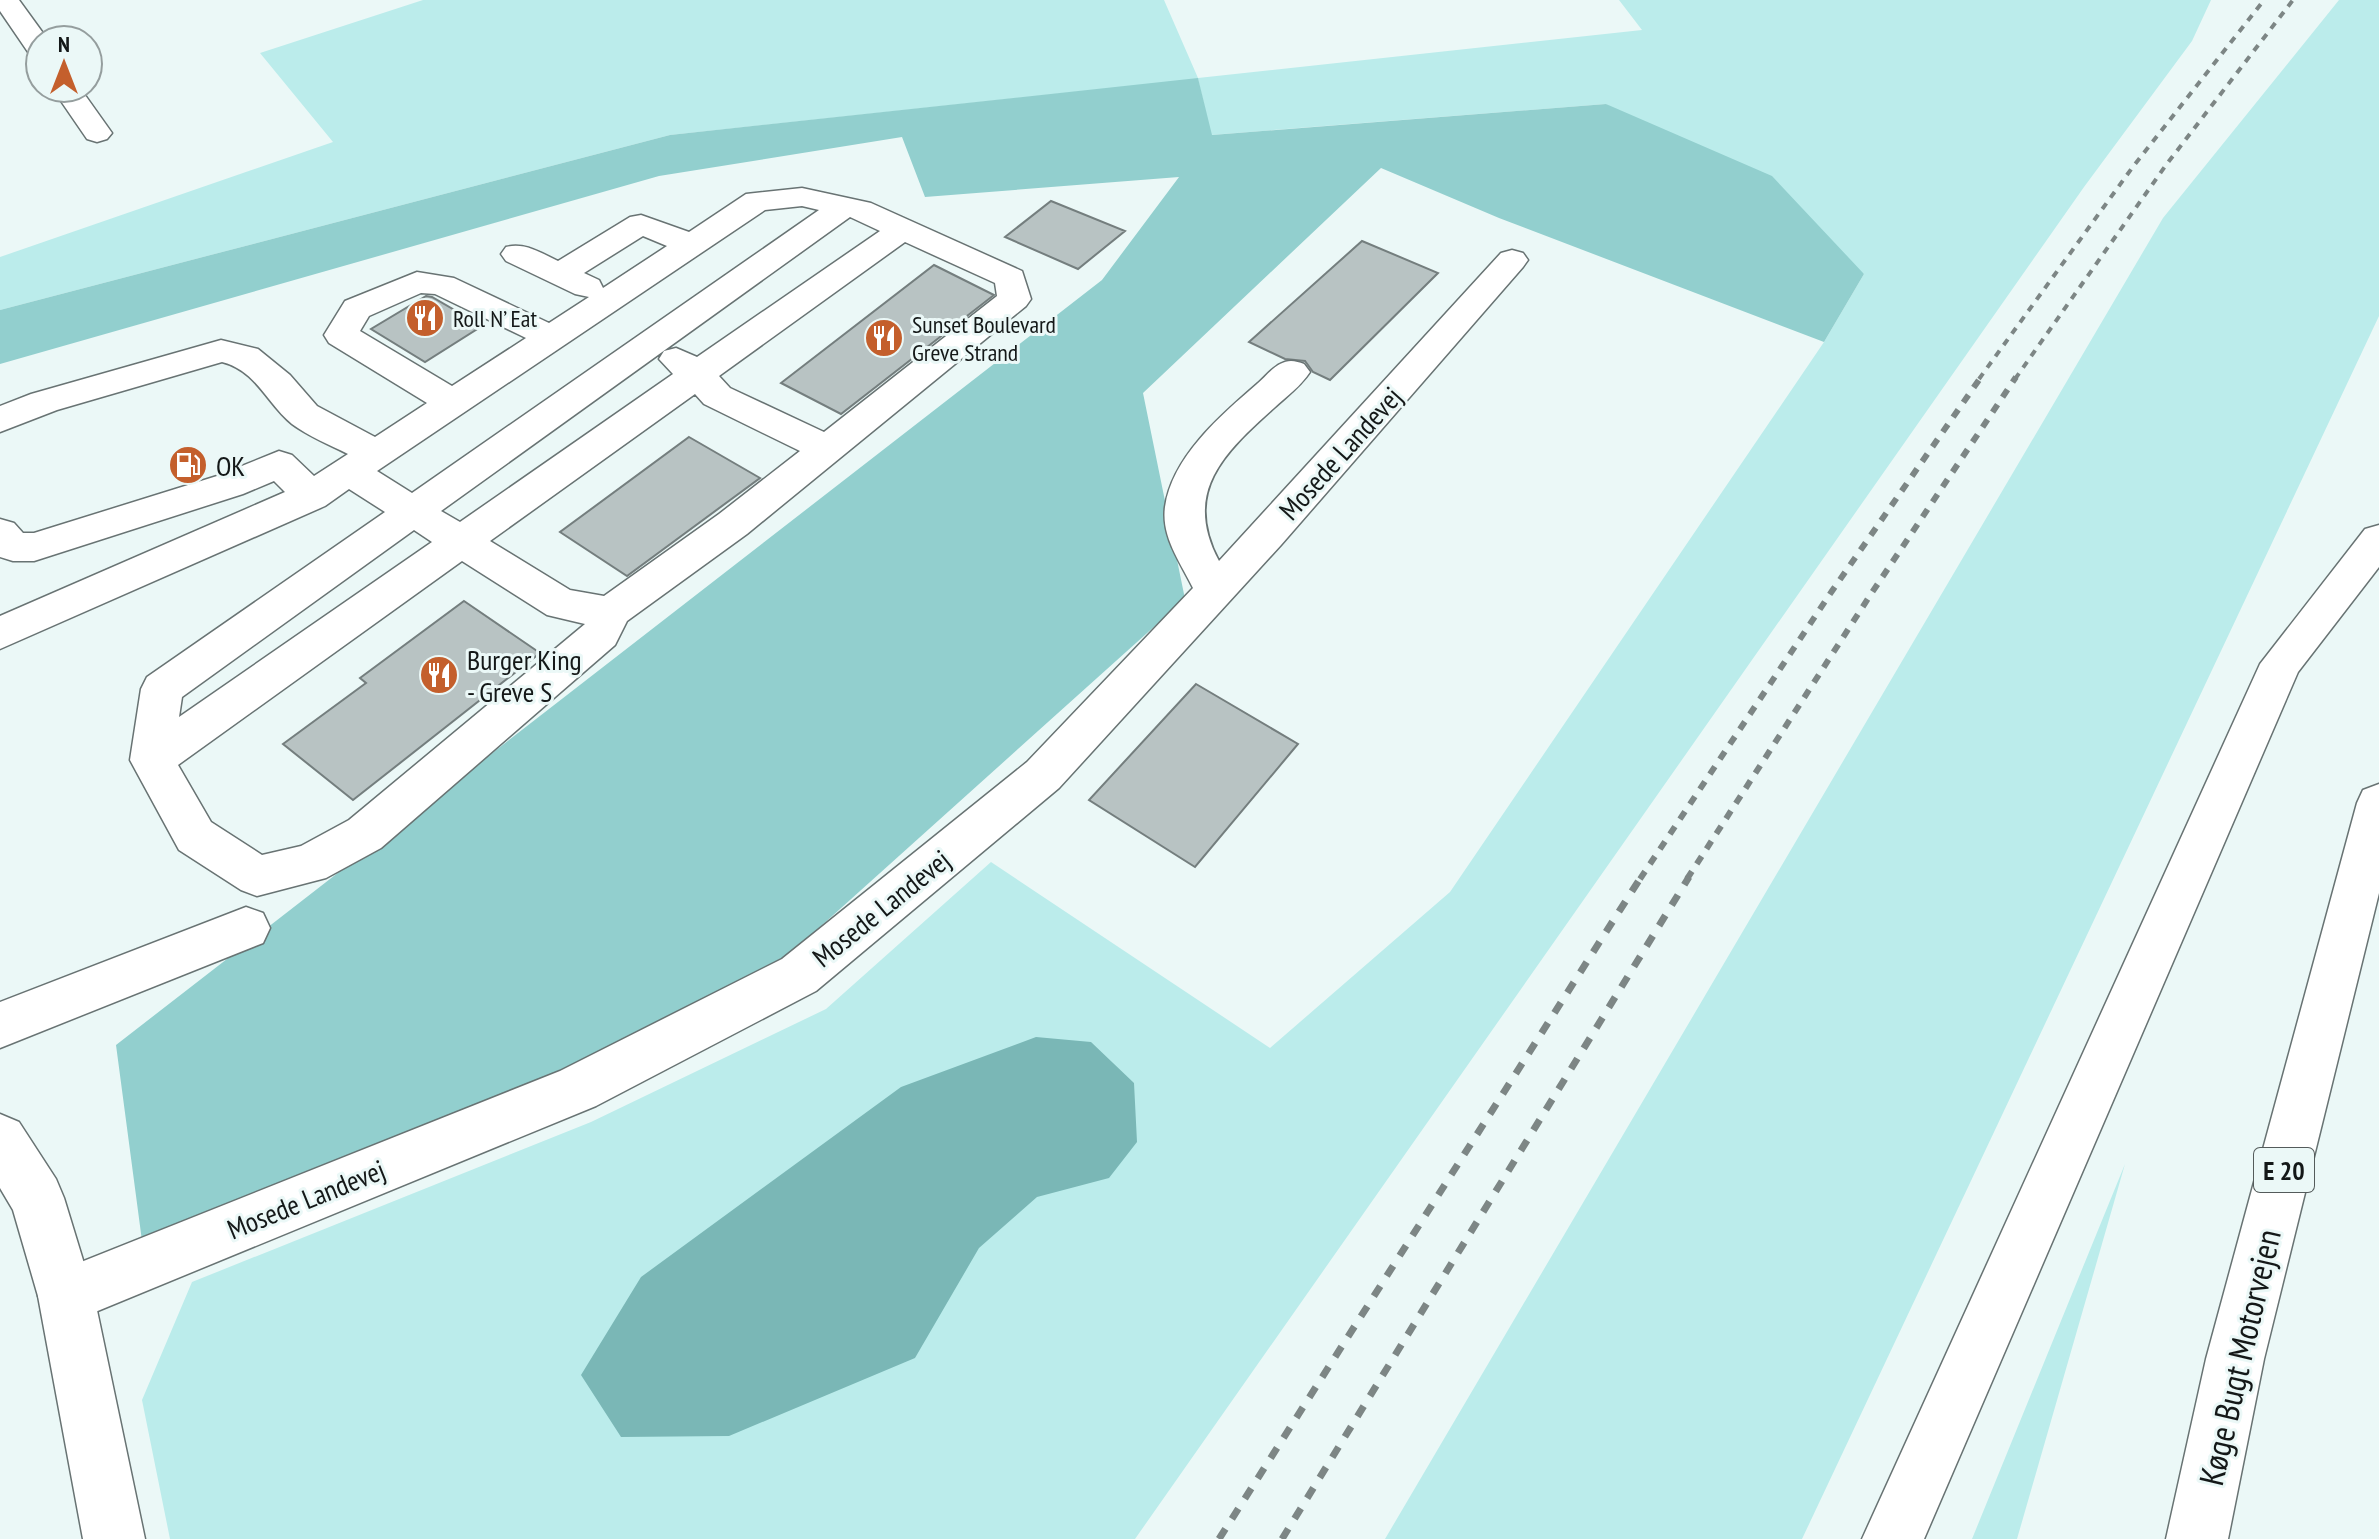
<svg xmlns="http://www.w3.org/2000/svg" width="2379" height="1539" viewBox="0 0 2379 1539" font-family="'PT Sans Narrow',sans-serif">
  <rect width="100%" height="100%" fill="#ebf8f7"/>
  <path fill="#bbeceb" d="M 423,0 L 1164,0 L 1198,78 L 1642,30 L 1619,0 L 2211,0 L 2192,41 L 2084,187 L 1135,1539 L 170,1539 L 142,1400 L 192,1282 L 591,1122 L 826,1009 L 991,862 L 1270,1048 L 1450,892 L 1824,342 L 1864,274 L 1606,104 L 1211,135 L 1198,79 L 670,135 L 0,310 L 0,257 L 333,142 L 260,53 Z
    M 2339,0 L 2379,0 L 2379,316 L 1802,1539 L 1385,1539 L 2163,218 Z
    M 2125,1164 L 2017,1539 L 1972,1539 Z"/>
  <path fill="#92cfce" d="M 1198,78 L 1212,135 L 1606,104 L 1772,176 L 1864,274 L 1824,342 L 1499,218 L 1381,168 L 1143,393 L 1185,599 L 791,953 L 585,1065 L 142,1241 L 116,1045 L 1102,280 L 1179,177 L 925,197 L 902,137 L 659,176 L 0,364 L 0,310 L 670,135 Z"/>
  <path fill="#7ab7b6" d="M 1036,1037 L 1091,1042 L 1134,1083 L 1137,1142 L 1109,1178 L 1037,1197 L 979,1248 L 915,1358 L 729,1436 L 621,1437 L 581,1375 L 641,1277 L 901,1087 Z"/>
  <path fill="#b8c3c3" stroke="#747e7e" stroke-width="2" d="M 1051,201 L 1125,231 L 1078,269 L 1005,237 Z
    M 1362,241 L 1438,273 L 1330,380 L 1313,372 L 1305,361 L 1285,359 L 1249,342 Z
    M 934,265 L 994,295 L 841,414 L 781,383 Z
    M 426,296 L 432,297 L 482,326 L 425,362 L 371,329 Z
    M 689,437 L 760,478 L 627,576 L 560,532 Z
    M 464,601 L 540,653 L 353,800 L 283,744 L 366,683 L 360,678 Z
    M 1196,684 L 1298,744 L 1195,867 L 1089,800 Z"/>
  <g fill="none" stroke-linecap="round" stroke-linejoin="round">
    <defs>
      <path id="minor" d="M 0,0 L 19,0 L 48,40 L 40,40 L 40,57 L 30,55 L 0,11 Z
        M 52,88 L 80,88 L 112,133 L 107,139 L 97,142 L 87,139 Z
        M 802,188 L 871,203 L 1022,271 L 1031,299 L 1026,306 L 747,534 L 627,621 L 615,645 L 381,848 L 326,878 L 257,896 L 241,890 L 179,850 L 130,760 L 141,689 L 147,677 L 385,512 L 349,489 L 325,506 L 0,649 L 0,616 L 285,492 L 274,481 L 243,494 L 34,561 L 13,561 L 0,557 L 0,519 L 14,523 L 23,533 L 34,533 L 217,476 L 279,451 L 292,455 L 314,476 L 348,454 C 330,445 308,436 292,424 C 267,404 257,371 222,362 L 57,410 L 0,432 L 0,406 L 31,394 L 221,340 L 258,349 L 290,375 L 317,406 L 375,437 L 427,403 L 329,343 L 324,335 L 345,301 L 417,272 L 454,278 L 549,323 L 589,297 L 575,294 L 506,261 L 501,254 L 506,247 C 525,242 541,253 558,261 L 630,217 L 641,215 L 689,232 L 746,194 ZM 802,206 L 819,210 L 412,493 L 377,471 L 765,210 ZM 850,217 L 880,231 L 697,357 L 676,348 L 664,351 L 659,359 L 673,374 L 460,522 L 441,511 ZM 643,236 L 667,246 L 603,288 L 599,280 L 584,273 ZM 905,242 L 995,283 L 997,296 L 824,432 L 730,388 L 719,376 ZM 421,293 L 435,294 L 526,338 L 452,386 L 360,331 L 369,316 ZM 695,394 L 704,404 L 800,451 L 719,514 L 604,596 L 570,590 L 490,541 ZM 414,530 L 432,542 L 179,717 L 182,697 ZM 462,561 L 547,615 L 585,624 L 349,820 L 301,846 L 262,855 L 211,822 L 178,765 Z
        M 1512,250 L 1523,253 L 1528,260 L 1523,267 L 1281,545 L 1059,788 L 816,991 L 596,1106 L 66,1324 L 46,1316 L 38,1296 L 46,1276 L 560,1071 L 782,959 L 1027,762 L 1193,588 C 1181,563 1161,537 1165,507 C 1172,457 1221,415 1257,384 C 1264,378 1272,368 1280,364 C 1289,359 1296,361 1304,364 L 1310,372 C 1301,386 1287,396 1274,408 C 1224,453 1182,492 1219,561 L 1501,253 Z
        M 246,907 L 263,913 L 270,928 L 263,943 L 0,1048 L 0,1002 Z"/>
      <path id="major" d="M 0,1114 L 19,1122 L 56,1179 L 64,1198 L 94,1296 L 145,1539 L 83,1539 L 38,1296 L 13,1210 L 0,1188 Z"/>
      <path id="highway" d="M 2379,525 L 2379,567 L 2298,672 L 1924,1539 L 1862,1539 L 2260,664 L 2365,529 Z
        M 2379,784 L 2379,893 L 2264,1359 L 2228,1539 L 2166,1539 L 2206,1359 L 2357,803 L 2363,790 Z"/>
    </defs>
    <use href="#minor" stroke="#687373" stroke-width="3"/>
    <use href="#major" stroke="#687373" stroke-width="3"/>
    <use href="#highway" stroke="#687373" stroke-width="3"/>
    <use href="#minor" fill="#fff" fill-rule="evenodd"/>
    <use href="#major" fill="#fff" fill-rule="evenodd"/>
    <use href="#highway" fill="#fff" fill-rule="evenodd"/>
    <path stroke="#7d8685" stroke-width="4" stroke-dasharray="7 7" stroke-linecap="butt" d="M 1979,379 L 2132,168 L 2264,0
      M 2015,379 L 2166,165 L 2293,0"/>
    <path stroke="#7d8685" stroke-width="6" stroke-dasharray="9 9" stroke-linecap="butt" d="M 1640,879 L 1832,591 L 1981,377
      M 1687,879 L 1871,594 L 2016,377"/>
    <path stroke="#7d8685" stroke-width="7" stroke-dasharray="12 12" stroke-linecap="butt" d="M 1219,1539 L 1641,877
      M 1282,1539 L 1689,877"/>
  </g>
  <defs>
    <symbol id="restaurant-disc" viewBox="-11 -11 22 22"><circle r="9.5" fill="#c45f2c" stroke="#ebf8f7"/><path d="M-5-6h1v4h1v-4h1v4h1v-4h1v5L-1.5 .5V6h-2V.5L-5-1ZM5-6V6H3V1.5H1.5Q1.5-4 5-6Z" fill="#fff"/></symbol>
    <symbol id="fuel-disc" viewBox="-11 -11 22 22"><circle r="9.5" fill="#c45f2c" stroke="#ebf8f7"/><path d="M-5.5-6h7V0h2V4h1.3V-2.5L3-4.5l.8-.8L6-3V5H2.5V1h-1V6h-7ZM-4.2-4.7v3.2H.2V-4.7Z" fill="#fff"/></symbol>
  </defs>
  <g fill-rule="evenodd">
    <use href="#restaurant-disc" x="403" y="296" width="44" height="44"/>
    <use href="#restaurant-disc" x="862" y="316" width="44" height="44"/>
    <use href="#fuel-disc" x="166" y="443" width="44" height="44"/>
    <use href="#restaurant-disc" x="417" y="653" width="44" height="44"/>
  </g>
  <g text-anchor="middle" dominant-baseline="central" stroke-width="6" stroke-linejoin="round" paint-order="stroke">
    <g font-size="24" fill="#141818" stroke="#ebf8f7" text-anchor="start">
      <text x="453" y="318">Roll N’ Eat</text>
      <text x="912" y="324">Sunset Boulevard<tspan x="912" dy="28">Greve Strand</tspan></text>
    </g>
    <rect fill="#ebf8f7" stroke="#545b5b" stroke-width="2" x="2254" y="1148" width="60" height="44" rx="6"/>
    <g font-size="26" font-weight="bold" fill="#141818">
      <text x="2284" y="1170">E 20</text>
    </g>
    <g font-size="28" fill="#141818" stroke="#ebf8f7">
      <text transform="translate(1340 453) rotate(-48)">Mosede Landevej</text>
      <text transform="translate(881 908) rotate(-39)">Mosede Landevej</text>
      <text transform="translate(306 1199) rotate(-22)">Mosede Landevej</text>
    </g>
    <g font-size="28" fill="#141818" stroke="#ebf8f7" text-anchor="start">
      <text x="216" y="465">OK</text>
      <text x="467" y="659">Burger King<tspan x="467" dy="32">- Greve S</tspan></text>
    </g>
    <g font-size="34" fill="#141818" stroke="#ebf8f7">
      <text transform="translate(2239 1357) rotate(-77)">Køge Bugt Motorvejen</text>
    </g>
  </g>
  <g transform="translate(64 64)"><circle r="38" fill="#ebf8f7" stroke="#959e9e" stroke-width="2"/>
  <path d="M0-6L14 30L0 20L-14 30Z" fill="#c45f2c"/>
  <text y="-12" font-size="22" font-weight="bold" text-anchor="middle" fill="#141818">N</text>
  </g>
</svg>
